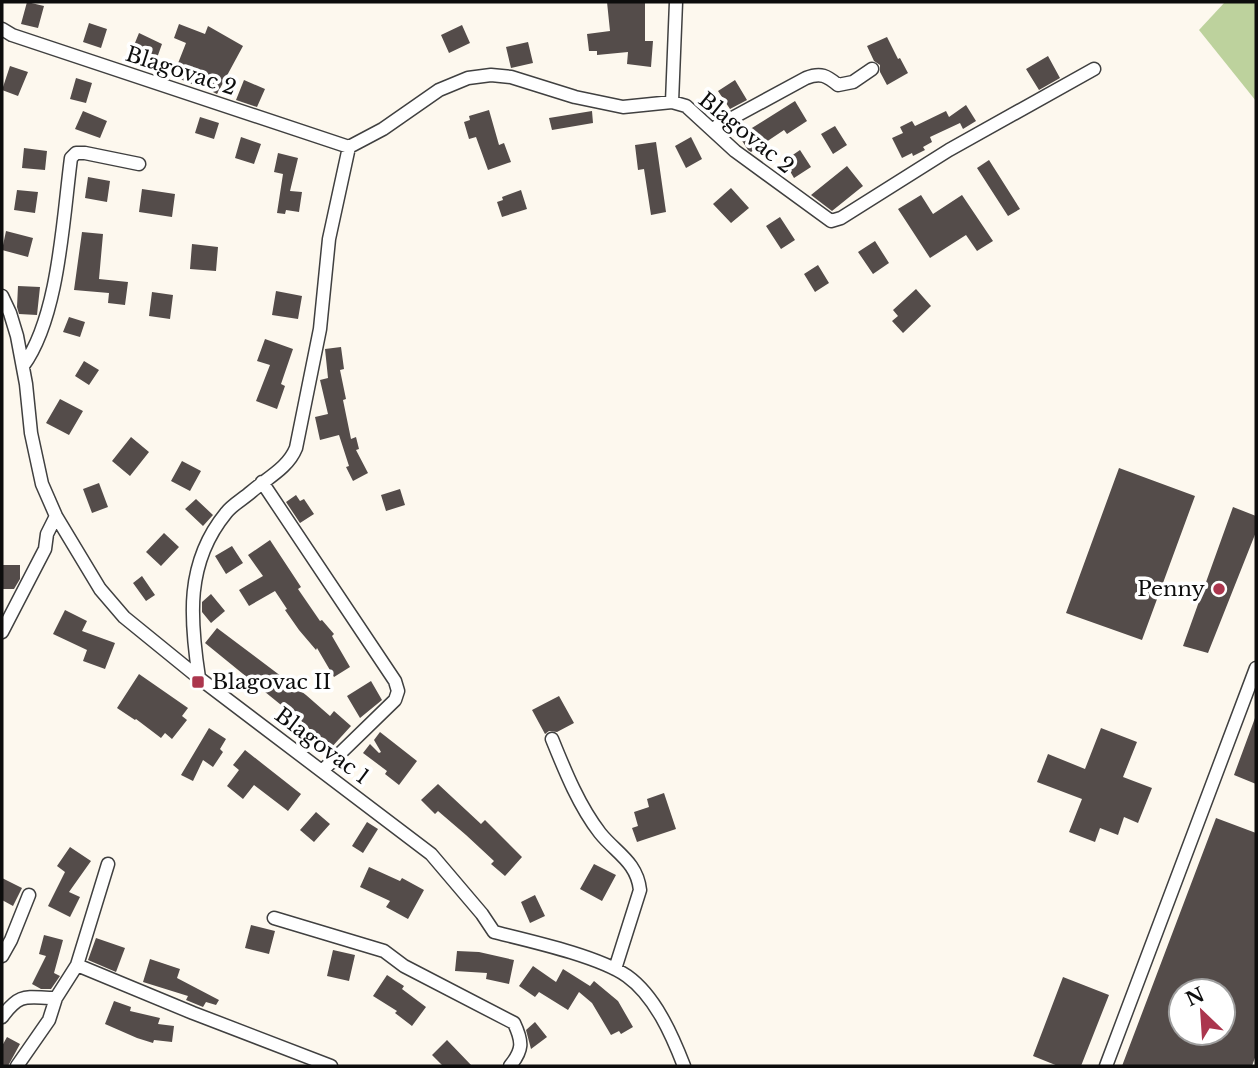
<svg xmlns="http://www.w3.org/2000/svg" width="1258" height="1068" viewBox="0 0 1258 1068" font-family="'Libre Baskerville',serif">
  <rect width="100%" height="100%" fill="#fdf8ee"/>
  <path fill="#bdd29d" d="M 1225,2 L 1256,2 L 1256,101 L 1199,30 Z"/>
  <path fill="#544c4a" fill-rule="evenodd" d="M 27,2 L 44,6 L 38,28 L 21,24 Z
    M 607,2 L 645,2 L 645,41 L 653,41 L 651,67 L 627,64 L 628,52 L 597,55 L 597,51 L 589,51 L 587,34 L 610,31 Z
    M 89,23 L 107,29 L 101,48 L 83,42 Z
    M 179,24 L 205,34 L 208,26 L 243,46 L 217,94 L 193,82 L 192,84 L 173,76 L 186,43 L 174,38 Z
    M 462,25 L 470,43 L 449,53 L 441,35 Z
    M 139,33 L 162,44 L 153,69 L 128,60 Z
    M 887,37 L 898,59 L 900,58 L 908,73 L 887,85 L 880,72 L 880,65 L 874,61 L 867,46 Z
    M 528,42 L 533,63 L 511,68 L 506,47 Z
    M 1048,56 L 1060,78 L 1039,90 L 1026,69 Z
    M 10,66 L 28,72 L 18,96 L 2,90 Z
    M 76,78 L 92,83 L 86,103 L 70,99 Z
    M 244,80 L 265,89 L 257,107 L 236,100 Z
    M 735,80 L 747,100 L 730,109 L 718,91 Z
    M 795,101 L 807,121 L 787,134 L 784,130 L 751,152 L 748,150 L 739,136 Z
    M 966,105 L 976,121 L 963,129 L 960,123 L 930,137 L 932,142 L 923,147 L 925,150 L 913,156 L 912,153 L 902,158 L 892,138 L 903,133 L 900,127 L 912,121 L 915,126 L 946,111 L 949,117 Z
    M 489,110 L 499,145 L 504,143 L 511,162 L 488,170 L 476,137 L 469,139 L 464,122 L 470,120 L 469,116 Z
    M 83,111 L 107,121 L 100,138 L 75,129 Z
    M 592,111 L 593,123 L 552,130 L 549,118 Z
    M 200,117 L 219,123 L 214,139 L 195,133 Z
    M 835,126 L 847,145 L 833,154 L 821,134 Z
    M 241,137 L 261,144 L 254,164 L 235,158 Z
    M 691,137 L 702,159 L 686,168 L 675,146 Z
    M 656,142 L 666,212 L 651,215 L 644,169 L 638,170 L 635,145 Z
    M 24,148 L 47,151 L 45,170 L 22,168 Z
    M 800,150 L 811,167 L 794,178 L 784,161 Z
    M 278,153 L 298,158 L 290,191 L 302,192 L 299,212 L 286,210 L 285,214 L 277,213 L 283,174 L 274,172 Z
    M 989,160 L 1020,209 L 1008,216 L 977,168 Z
    M 847,166 L 863,186 L 832,211 L 811,195 Z
    M 88,177 L 110,181 L 107,202 L 85,198 Z
    M 731,188 L 749,208 L 731,223 L 713,204 Z
    M 142,189 L 175,194 L 172,217 L 139,212 Z
    M 17,190 L 38,192 L 35,213 L 14,210 Z
    M 521,190 L 527,209 L 502,217 L 497,202 L 503,200 L 502,197 Z
    M 921,195 L 933,214 L 962,195 L 993,241 L 977,251 L 966,235 L 930,258 L 898,209 Z
    M 780,217 L 795,240 L 781,249 L 766,226 Z
    M 6,231 L 33,238 L 28,257 L 2,250 Z
    M 82,232 L 103,234 L 99,279 L 128,282 L 125,305 L 108,303 L 109,293 L 74,290 Z
    M 875,241 L 889,263 L 873,274 L 858,252 Z
    M 192,244 L 218,247 L 216,271 L 190,269 Z
    M 818,265 L 829,283 L 815,292 L 804,274 Z
    M 18,286 L 40,287 L 37,315 L 19,314 L 17,307 Z
    M 916,289 L 931,306 L 903,333 L 892,321 L 898,316 L 893,310 Z
    M 276,291 L 302,296 L 298,319 L 272,315 Z
    M 152,292 L 173,295 L 170,319 L 149,316 Z
    M 69,317 L 85,322 L 80,337 L 63,332 Z
    M 265,339 L 293,349 L 281,384 L 285,386 L 277,409 L 256,401 L 270,365 L 257,361 Z
    M 341,347 L 344,369 L 340,370 L 346,399 L 343,400 L 351,439 L 356,437 L 359,449 L 356,450 L 368,473 L 353,481 L 346,467 L 349,466 L 339,435 L 320,440 L 315,417 L 328,414 L 320,380 L 328,378 L 325,349 Z
    M 84,361 L 99,370 L 89,385 L 75,376 Z
    M 60,399 L 83,411 L 69,435 L 46,423 Z
    M 131,437 L 149,452 L 130,476 L 112,461 Z
    M 182,461 L 201,471 L 190,491 L 171,481 Z
    M 1119,468 L 1195,496 L 1142,640 L 1066,613 Z
    M 99,483 L 108,507 L 92,513 L 83,489 Z
    M 400,489 L 405,505 L 386,511 L 381,495 Z
    M 296,495 L 300,501 L 304,499 L 314,514 L 300,523 L 286,502 Z
    M 196,499 L 213,515 L 203,526 L 185,509 Z
    M 1233,507 L 1256,516 L 1256,532 L 1208,653 L 1183,646 Z
    M 164,533 L 179,547 L 161,566 L 146,552 Z
    M 270,540 L 301,587 L 298,589 L 320,621 L 322,620 L 334,634 L 332,636 L 350,667 L 334,677 L 317,648 L 316,650 L 299,630 L 285,610 L 287,609 L 275,591 L 249,606 L 239,590 L 263,576 L 248,555 Z
    M 232,546 L 243,563 L 226,574 L 215,556 Z
    M 2,565 L 20,565 L 20,579 L 14,589 L 2,589 Z
    M 142,576 L 155,595 L 146,601 L 133,583 Z
    M 211,594 L 225,611 L 211,623 L 202,612 L 202,602 Z
    M 65,610 L 87,621 L 82,631 L 115,643 L 105,669 L 83,661 L 87,650 L 53,634 Z
    M 217,628 L 306,695 L 330,716 L 334,711 L 351,726 L 330,749 L 287,707 L 286,709 L 205,643 Z
    M 139,674 L 188,708 L 182,716 L 187,720 L 172,739 L 165,733 L 161,738 L 136,719 L 135,720 L 117,708 Z
    M 371,681 L 382,700 L 360,718 L 347,696 Z
    M 559,696 L 574,723 L 557,732 L 549,731 L 545,734 L 532,710 Z
    M 1255,718 L 1256,718 L 1256,784 L 1234,775 Z
    M 209,728 L 226,739 L 220,749 L 223,752 L 213,767 L 203,760 L 193,781 L 181,775 Z
    M 1101,728 L 1137,742 L 1123,777 L 1152,788 L 1138,823 L 1124,817 L 1118,835 L 1100,828 L 1095,842 L 1069,832 L 1082,799 L 1037,782 L 1048,754 L 1085,769 Z
    M 380,732 L 417,761 L 399,785 L 385,774 L 387,771 L 363,753 L 370,744 L 379,753 L 381,752 L 374,740 Z
    M 245,750 L 301,794 L 288,811 L 254,785 L 243,799 L 227,786 L 239,770 L 233,765 Z
    M 438,784 L 481,824 L 485,820 L 522,857 L 505,876 L 491,864 L 494,861 L 466,835 L 438,811 L 435,814 L 421,800 Z
    M 664,793 L 676,829 L 637,842 L 632,828 L 638,826 L 634,812 L 649,807 L 647,799 Z
    M 316,812 L 330,824 L 314,842 L 300,830 Z
    M 1216,818 L 1256,833 L 1256,1055 L 1252,1066 L 1122,1066 ZM 1181,991 L 1223,991 L 1223,1033 L 1181,1033 Z
    M 367,822 L 378,829 L 363,853 L 352,846 Z
    M 70,847 L 91,861 L 69,892 L 80,897 L 70,917 L 48,906 L 65,872 L 57,866 Z
    M 594,864 L 616,875 L 602,901 L 580,889 Z
    M 369,867 L 400,881 L 402,878 L 424,890 L 408,919 L 386,907 L 390,901 L 360,887 Z
    M 2,878 L 22,888 L 13,906 L 2,900 Z
    M 535,895 L 545,916 L 530,923 L 521,902 Z
    M 251,925 L 275,931 L 269,954 L 245,948 Z
    M 44,935 L 63,940 L 54,973 L 60,976 L 51,989 L 41,989 L 32,984 L 46,956 L 39,954 Z
    M 96,938 L 125,948 L 116,972 L 88,960 Z
    M 333,950 L 355,955 L 349,981 L 327,976 Z
    M 457,951 L 479,952 L 514,960 L 509,984 L 486,979 L 487,973 L 455,971 Z
    M 150,959 L 180,969 L 177,978 L 219,1000 L 216,1005 L 206,1002 L 203,1007 L 186,1000 L 188,996 L 143,982 Z
    M 533,966 L 556,982 L 563,969 L 590,986 L 594,981 L 618,1001 L 633,1027 L 621,1034 L 619,1031 L 611,1035 L 592,1003 L 579,992 L 568,1010 L 539,992 L 535,997 L 519,986 Z
    M 387,975 L 404,986 L 402,989 L 426,1007 L 412,1026 L 395,1013 L 397,1011 L 373,996 Z
    M 1063,977 L 1109,995 L 1081,1066 L 1058,1066 L 1033,1056 Z
    M 114,1001 L 131,1007 L 130,1011 L 160,1018 L 158,1024 L 174,1026 L 172,1042 L 154,1040 L 153,1043 L 137,1038 L 105,1024 Z
    M 535,1022 L 547,1037 L 531,1049 L 526,1030 Z
    M 7,1037 L 20,1044 L 8,1066 L 2,1066 L 2,1046 Z
    M 447,1040 L 472,1066 L 443,1066 L 432,1055 Z"/>
  <g fill="none" stroke-linecap="round" stroke-linejoin="round">
    <defs>
      <path id="street" d="M 2,29 L 12,35 L 349,147
        M 672,102 L 676,2
        M 712,129 L 806,78 C 821,72 827,76 838,85 L 853,82 L 872,69
        M 2,296 L 10,313 L 17,336 L 26,384 L 31,433 L 42,484 L 56,516 L 100,589 L 124,617 L 199,678 L 431,854 L 482,914 L 494,932 C 530,941 598,956 627,976 C 655,996 672,1035 684,1066
        M 23,366 C 59,317 63,218 71,158 L 76,153 L 85,153 L 139,164
        M 262,482 L 395,681 L 398,691 L 395,700 L 323,770
        M 2,632 L 45,549 L 47,534 L 56,516
        M 199,678 C 190,619 185,563 226,513 C 232,505 243,499 251,492 C 267,478 288,468 296,448 L 320,329 L 329,239 L 349,147 L 383,129 L 439,90 L 468,78 L 491,75 L 511,77 L 575,97 L 623,107 L 672,102 L 686,106 L 735,151 L 831,221 L 841,218 L 949,150 L 1094,69
        M 552,739 C 565,771 579,806 600,833 C 616,853 637,862 640,890 L 615,969
        M 274,918 L 384,951 L 404,966 L 514,1023 C 523,1042 523,1050 510,1066
        M 2,956 L 11,940 L 29,895
        M 77,965 L 193,1013 L 331,1066
        M 2,1017 C 21,991 27,998 56,998 L 77,965 L 108,864
        M 17,1066 L 49,1020 L 56,998
        M 1106,1066 L 1256,668"/>
    </defs>
    <use href="#street" stroke="#404040" stroke-width="15"/>
    <use href="#street" stroke="#fff" stroke-width="12"/>
  </g>
  <g fill="#ab364e" stroke="#fff" stroke-width="2.5">
    <circle cx="1219" cy="589" r="7"/>
    <rect x="191" y="675" width="14" height="14" rx="3.5"/>
  </g>
  <g text-anchor="middle" dominant-baseline="central" stroke-width="7" stroke-linejoin="round" paint-order="stroke">
    <g font-size="21" fill="#0d0d0d" stroke="#fff">
      <text transform="translate(181 71) rotate(18)">Blagovac 2</text>
      <text transform="translate(746 133) rotate(39)">Blagovac 2</text>
      <text transform="translate(322 746) rotate(37)">Blagovac 1</text>
    </g>
    <g font-size="21" fill="#0d0d0d" stroke="#fff" text-anchor="end">
      <text x="1205" y="589">Penny</text>
      <text x="212" y="682" text-anchor="start">Blagovac II</text>
    </g>
  </g>
  <rect width="1258" height="1068" fill="none" stroke="#0d0d0d" stroke-width="7"/>
  <g transform="translate(1202 1012) rotate(335)"><circle r="33" fill="#ffffff" stroke="#9e9e9e" stroke-width="2"/>
  <path d="M0-5L12 26L0 18L-12 26Z" fill="#ab364e"/>
  <text y="-10" font-size="19" font-weight="bold" text-anchor="middle" fill="#0d0d0d">N</text>
  </g>
</svg>
